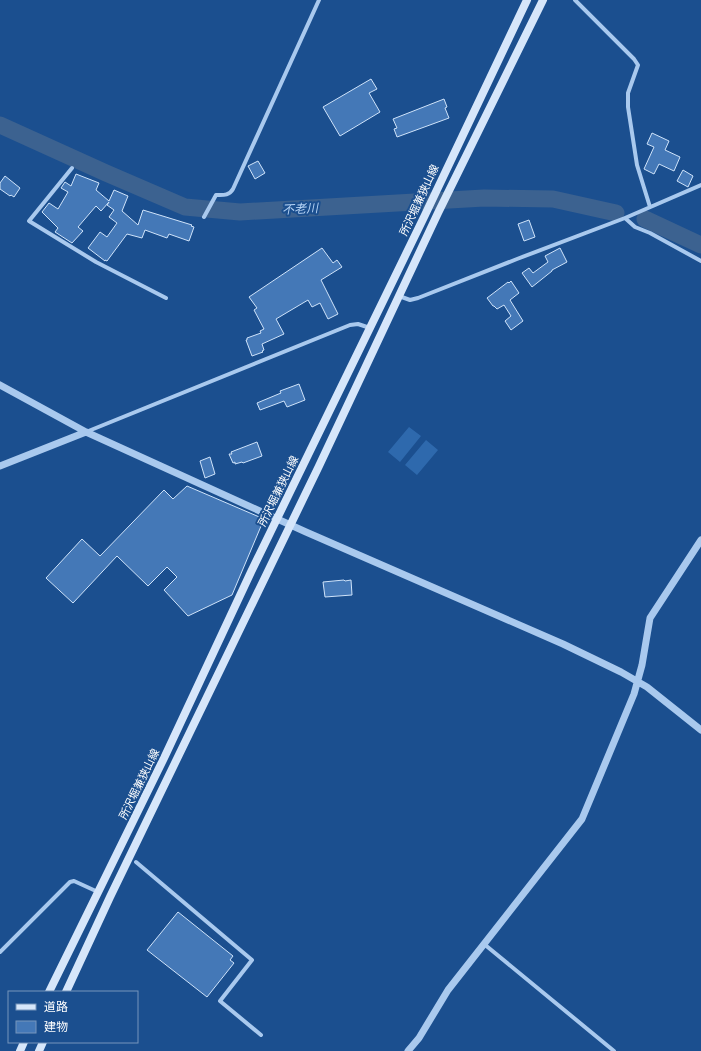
<svg xmlns="http://www.w3.org/2000/svg" width="701" height="1051" viewBox="0 0 701 1051" font-family="'Public Sans','Noto Sans JP',sans-serif">
  <rect width="100%" height="100%" fill="#1b4f8f"/>
  <path fill="#2e69ad" d="M 409,427 L 421,436 L 400,462 L 388,452 Z
    M 426,440 L 438,450 L 417,475 L 405,465 Z"/>
  <g fill="none" stroke-linecap="round" stroke-linejoin="round">
    <path stroke="#3c6290" stroke-width="17" d="M 0,125 L 106,173 L 185,207 L 240,212 L 484,198 L 553,199 L 616,213
      M 645,219 L 701,245"/>
  </g>
  <path fill="#4478b7" stroke="#cfe3fa" d="M 371,79 L 377,89 L 369,93 L 380,112 L 340,136 L 323,107 Z
    M 444,99 L 447,107 L 445,108 L 449,118 L 397,137 L 394,129 L 397,128 L 393,119 Z
    M 652,133 L 669,141 L 665,150 L 680,157 L 674,171 L 659,164 L 654,174 L 644,169 L 654,147 L 647,144 Z
    M 258,161 L 265,173 L 255,179 L 248,166 Z
    M 683,170 L 693,176 L 688,187 L 677,181 Z
    M 76,174 L 99,183 L 96,190 L 109,201 L 114,190 L 128,196 L 122,211 L 138,225 L 143,210 L 192,225 L 191,226 L 194,227 L 189,241 L 169,234 L 167,238 L 145,230 L 142,238 L 127,234 L 107,261 L 105,260 L 105,261 L 88,248 L 100,232 L 107,237 L 117,223 L 109,217 L 114,210 L 107,205 L 109,202 L 101,211 L 96,206 L 78,227 L 83,231 L 72,243 L 55,232 L 58,228 L 42,212 L 49,203 L 58,209 L 68,192 L 61,188 L 65,182 L 71,186 Z
    M 5,176 L 20,188 L 14,197 L 11,195 L 10,196 L 0,189 L 0,183 Z
    M 529,220 L 535,237 L 524,241 L 518,224 Z
    M 322,248 L 333,263 L 337,260 L 342,267 L 321,280 L 338,314 L 328,319 L 320,303 L 312,307 L 308,300 L 276,319 L 284,334 L 262,344 L 264,350 L 262,351 L 263,352 L 252,356 L 246,340 L 247,340 L 247,338 L 261,333 L 260,331 L 264,329 L 254,310 L 257,308 L 249,297 Z
    M 560,248 L 567,262 L 552,270 L 552,271 L 532,287 L 522,273 L 529,268 L 533,273 L 548,262 L 545,256 Z
    M 511,281 L 519,293 L 510,300 L 523,321 L 511,330 L 505,321 L 511,316 L 504,305 L 497,309 L 494,306 L 493,306 L 487,298 L 508,282 L 509,283 Z
    M 299,384 L 305,400 L 287,407 L 284,401 L 260,410 L 257,403 L 281,393 L 280,391 Z
    M 257,442 L 262,456 L 243,463 L 242,462 L 235,464 L 235,462 L 233,463 L 229,454 L 232,454 L 231,452 Z
    M 210,457 L 215,474 L 205,478 L 200,461 Z
    M 187,486 L 264,519 L 232,595 L 188,616 L 164,590 L 177,577 L 167,567 L 148,586 L 117,556 L 73,603 L 46,578 L 82,539 L 100,556 L 164,490 L 173,499 Z
    M 344,580 L 345,581 L 351,580 L 352,595 L 325,597 L 323,582 Z
    M 178,912 L 233,956 L 230,960 L 234,963 L 207,997 L 147,950 Z"/>
  <g fill="none" stroke-linecap="round" stroke-linejoin="round">
    <path stroke="#a9c9ee" stroke-width="4" d="M 575,0 L 634,59 L 638,65 L 628,93 L 628,107 L 637,165 L 650,207
      M 72,168 L 29,221 L 96,262 L 166,298
      M 204,217 L 216,195 C 223,195 229,196 233,189 L 319,0
      M 625,218 L 701,185
      M 399,296 L 410,300 L 418,298 L 517,259 L 625,218 L 635,227 L 650,233 L 701,261
      M 86,432 L 350,325 L 358,324 L 370,328
      M 136,862 L 252,960 L 220,1001 L 261,1035
      M 484,944 L 614,1051
      M 0,952 L 70,882 L 74,881 L 98,892"/>
    <path stroke="#a9c9ee" stroke-width="7" d="M 0,385 L 86,432 L 306,532 L 563,644 L 621,672 L 647,687 L 701,730
      M 0,466 L 86,432
      M 408,1051 L 419,1038 L 448,990 L 582,819 L 634,694 L 642,665 L 650,618 L 701,540"/>
    <path stroke="#d6e6fa" stroke-width="8" d="M 49,992 L 165,756 L 251,572 L 425,215 L 527,0
      M 66,992 L 110,897 L 319,466 L 438,213 L 543,0
      M 20,1051 L 24,1042
      M 39,1051 L 43,1042"/>
  </g>
  <g text-anchor="middle" dominant-baseline="central" stroke-width="4" stroke-linejoin="round" paint-order="stroke">
    <g font-size="11" fill="#fff" stroke="#1b4f8f">
      <text transform="translate(419 200) rotate(-65)">所沢堀兼狭山線</text>
      <text transform="translate(278 491) rotate(-64)">所沢堀兼狭山線</text>
      <text transform="translate(139 784) rotate(-64)">所沢堀兼狭山線</text>
    </g>
    <g font-size="12" font-style="italic" fill="#b5d3f5" stroke="#1b4f8f">
      <text transform="translate(300 209) rotate(-3)">不老川</text>
    </g>
  </g>
  <rect x="8" y="991" width="130" height="52" fill="#1b4f8f" stroke="#7695bc"/>
  <rect x="16" y="1004" width="20" height="6" fill="#d6e6fa" stroke="#7695bc"/>
  <text x="44" y="1011" font-size="12" fill="#ffffff">道路</text>
  <rect x="16" y="1021" width="20" height="12" fill="#4478b7" stroke="#7695bc"/>
  <text x="44" y="1031" font-size="12" fill="#ffffff">建物</text>
</svg>
